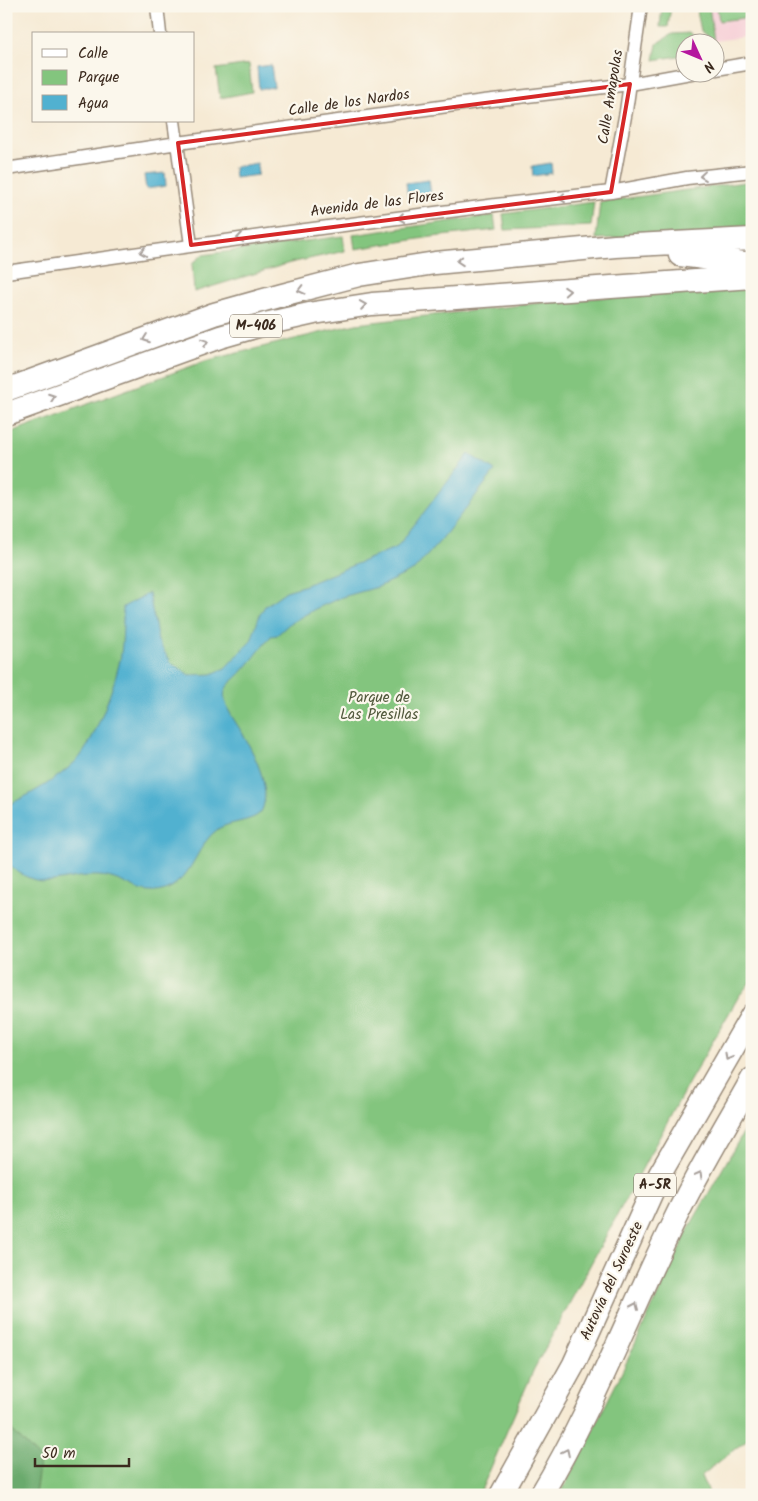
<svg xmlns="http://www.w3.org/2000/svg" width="758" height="1501" viewBox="0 0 758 1501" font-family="Kalam,sans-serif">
  <rect width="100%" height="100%" fill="#fbf7ec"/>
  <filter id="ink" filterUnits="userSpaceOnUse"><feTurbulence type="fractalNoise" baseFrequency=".02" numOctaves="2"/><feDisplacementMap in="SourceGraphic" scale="10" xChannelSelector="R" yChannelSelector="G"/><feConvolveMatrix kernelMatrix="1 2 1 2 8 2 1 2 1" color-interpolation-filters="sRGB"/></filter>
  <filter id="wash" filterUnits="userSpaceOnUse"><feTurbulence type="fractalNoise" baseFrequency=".0096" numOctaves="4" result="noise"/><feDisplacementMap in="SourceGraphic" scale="20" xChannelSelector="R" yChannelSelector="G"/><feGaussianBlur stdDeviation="1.12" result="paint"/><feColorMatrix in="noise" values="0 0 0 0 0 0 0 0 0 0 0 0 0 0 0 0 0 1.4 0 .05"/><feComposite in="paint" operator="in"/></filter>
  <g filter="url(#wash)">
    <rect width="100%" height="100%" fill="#f6ead4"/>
    <path fill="#f6cfd7" d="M 709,6 L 752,6 L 752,36 L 714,41 Z"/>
    <path fill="#83c57e" stroke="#5f784e" d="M 662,6 L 671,6 L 668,27 L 660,27 Z
      M 696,6 L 709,6 L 714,41 L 701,31 Z
      M 717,6 L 752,6 L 752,17 L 719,21 Z
      M 690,33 L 703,42 L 686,42 L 685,55 L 654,60 L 657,44 L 672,34 Z
      M 249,64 L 252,92 L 220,98 L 216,69 Z
      M 752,181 L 752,232 L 596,239 L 600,202 Z
      M 594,202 L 591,226 L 505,230 L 503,214 Z
      M 494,215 L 496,230 L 432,237 L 355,249 L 353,235 Z
      M 343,236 L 345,251 L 290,263 L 194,292 L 192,264 L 202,255 Z
      M 752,286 L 752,980 L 739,996 L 688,1084 L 534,1369 L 479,1495 L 6,1495 L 6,434 L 205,361 L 356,324 L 556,301 Z
      M 752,1117 L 752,1437 L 745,1441 L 701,1476 L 709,1495 L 560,1495 L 620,1376 L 690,1226 Z"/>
    <path fill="#6aaa6d" stroke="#526a46" d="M 6,1424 L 40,1459 L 35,1495 L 6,1495 Z"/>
    <path fill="#51b1d0" stroke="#466e77" d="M 271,65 L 274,87 L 259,89 L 257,67 Z
      M 257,163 L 258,175 L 235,178 L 234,167 Z
      M 551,163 L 552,173 L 533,176 L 532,166 Z
      M 165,173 L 166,186 L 146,189 L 144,175 Z
      M 429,180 L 431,195 L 408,198 L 406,183 Z
      M 469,454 L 495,471 L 441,540 L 414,570 L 378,587 L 342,597 L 315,609 L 289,624 L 277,635 L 271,636 C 260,649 250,664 237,677 C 233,681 227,684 225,691 C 221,706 239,725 245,738 C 256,758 271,788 262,810 C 256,822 230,821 218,829 C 198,843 194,872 174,885 C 144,905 128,877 99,876 C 58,874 45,896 6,863 L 6,806 C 31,794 57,780 77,760 C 94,744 118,677 121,654 C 123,638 123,623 123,607 L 149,593 L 158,641 L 171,663 L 190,675 L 212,674 L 225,668 L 251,641 L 260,614 L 265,606 L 286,591 L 303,586 L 397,547 Z"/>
  </g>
  <g filter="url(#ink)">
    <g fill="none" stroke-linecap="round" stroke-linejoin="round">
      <defs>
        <path id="street" d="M 157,6 L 160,34
          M 716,69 L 752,63
          M 174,121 L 191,245
          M 6,169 L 178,143 L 484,101 L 630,84 L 696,72
          M 611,192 L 626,111 L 641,6
          M 6,272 L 275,234 L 496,205 L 611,192 L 687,178 L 752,171"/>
        <path id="highway" d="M 680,255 L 752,264
          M 6,390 L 214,314 L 282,295 L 359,275 L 435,263 L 615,246 L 752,239
          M 6,414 L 220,337 L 265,324 L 314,313 L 372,304 L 752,277
          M 501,1495 L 574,1364 L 660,1174 L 752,1015
          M 541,1495 C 594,1407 630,1310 675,1219 C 698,1171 726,1126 752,1079"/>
      </defs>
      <use href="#street" stroke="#988a79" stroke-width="15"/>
      <use href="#highway" stroke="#988a79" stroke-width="25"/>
      <use href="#street" stroke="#fff" stroke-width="12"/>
      <use href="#highway" stroke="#fff" stroke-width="22"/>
    </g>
    <defs><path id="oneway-chevron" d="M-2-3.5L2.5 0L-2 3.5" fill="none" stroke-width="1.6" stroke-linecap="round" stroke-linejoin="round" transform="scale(1.25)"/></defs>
    <g stroke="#a79f9a">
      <use href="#oneway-chevron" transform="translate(703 176) rotate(174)"/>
      <use href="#oneway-chevron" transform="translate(562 198) rotate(174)"/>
      <use href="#oneway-chevron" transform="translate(401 218) rotate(172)"/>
      <use href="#oneway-chevron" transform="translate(240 238) rotate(172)"/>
      <use href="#oneway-chevron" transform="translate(143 252) rotate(172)"/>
      <use href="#oneway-chevron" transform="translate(460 261) rotate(176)"/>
      <use href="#oneway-chevron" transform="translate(301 290) rotate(166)"/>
      <use href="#oneway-chevron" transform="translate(567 291) rotate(-4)"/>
      <use href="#oneway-chevron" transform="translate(363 305) rotate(-9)"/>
      <use href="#oneway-chevron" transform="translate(146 339) rotate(160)"/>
      <use href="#oneway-chevron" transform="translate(205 342) rotate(-20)"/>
      <use href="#oneway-chevron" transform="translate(52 397) rotate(-20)"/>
      <use href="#oneway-chevron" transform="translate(728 1057) rotate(120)"/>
      <use href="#oneway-chevron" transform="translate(699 1175) rotate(-61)"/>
      <use href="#oneway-chevron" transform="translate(635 1306) rotate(-66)"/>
      <use href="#oneway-chevron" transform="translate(566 1452) rotate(-64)"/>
    </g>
  </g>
  <path fill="none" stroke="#d62828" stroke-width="4" stroke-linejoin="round" d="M 630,84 L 611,192 L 191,245 L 178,143 Z"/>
  <g text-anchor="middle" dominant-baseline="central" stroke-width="4.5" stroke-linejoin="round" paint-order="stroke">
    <g fill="#fbf7ec" stroke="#75685c" stroke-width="1">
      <rect x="230" y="314.5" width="52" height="23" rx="4"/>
      <rect x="634" y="1173.5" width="42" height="23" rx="4"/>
    </g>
    <g font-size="14" font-weight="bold" fill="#3b2a1e">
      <text x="256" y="326">M-406</text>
      <text x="655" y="1185">A-5R</text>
    </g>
    <g font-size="15" fill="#3b2a1e" stroke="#fbf7ec">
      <text transform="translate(611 97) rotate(-81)">Calle Amapolas</text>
      <text transform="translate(349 103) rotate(-8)">Calle de los Nardos</text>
      <text transform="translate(377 204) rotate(-7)">Avenida de las Flores</text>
      <text transform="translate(612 1281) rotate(-65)">Autovía del Suroeste</text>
    </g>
    <g font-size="15" fill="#51583b" stroke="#fbf7ec">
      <text x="379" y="698">Parque de<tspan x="379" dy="17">Las Presillas</tspan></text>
    </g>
  </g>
  <rect width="758" height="1501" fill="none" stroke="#fbf7ec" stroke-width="25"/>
  <rect x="32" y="32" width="162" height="90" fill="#fbf7ec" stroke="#aea59a"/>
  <rect x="42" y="49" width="25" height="8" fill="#ffffff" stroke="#aea59a"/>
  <text x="78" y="58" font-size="15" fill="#3b2a1e">Calle</text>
  <rect x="42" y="70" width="25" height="15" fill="#83c57e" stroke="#aea59a"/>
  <text x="78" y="82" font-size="15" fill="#3b2a1e">Parque</text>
  <rect x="42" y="95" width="25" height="15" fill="#51b1d0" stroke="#aea59a"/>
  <text x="78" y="108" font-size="15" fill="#3b2a1e">Agua</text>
  <g transform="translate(700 58) rotate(134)"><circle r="24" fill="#fbf7ec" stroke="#aea59a"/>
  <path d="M0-4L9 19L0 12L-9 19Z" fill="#b5179e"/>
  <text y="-8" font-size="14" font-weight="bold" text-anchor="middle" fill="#3b2a1e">N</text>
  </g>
  <path d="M35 1458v8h94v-8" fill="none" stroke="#3b2a1e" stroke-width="2.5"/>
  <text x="42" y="1458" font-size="15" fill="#3b2a1e" stroke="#fbf7ec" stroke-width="4" paint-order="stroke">50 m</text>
</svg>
